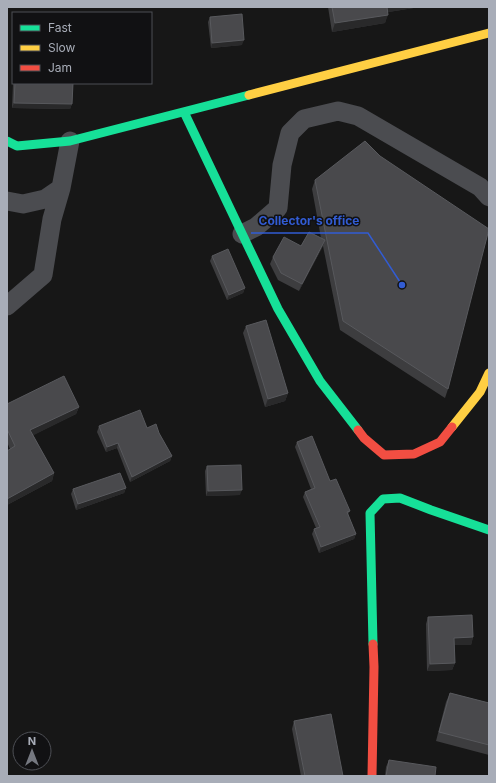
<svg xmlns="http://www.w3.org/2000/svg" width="496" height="783" viewBox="0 0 496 783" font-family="Inter,sans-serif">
  <rect width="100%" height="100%" fill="#171717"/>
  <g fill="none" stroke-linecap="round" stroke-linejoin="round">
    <path stroke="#4b4c50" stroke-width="19" d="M 7,201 L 23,204 L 45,199 L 61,188
      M 242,234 L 256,227 L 278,208 L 282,165 L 290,133 L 304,119 L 338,111 L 358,116 L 480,187 L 489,197
      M 7,306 L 43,275 L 52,219 L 61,188 L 70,141"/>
    <path stroke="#16e098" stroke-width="9" d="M 184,112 L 278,309 L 320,381 L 358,430
      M 7,141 L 17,146 L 70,141 L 249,95
      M 373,644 L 370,513 L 383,499 L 400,498 L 431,510 L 489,530"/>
    <path stroke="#ffcf43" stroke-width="9" d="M 249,95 L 489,33
      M 452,427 L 480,392 L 489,373"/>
    <path stroke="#f24e42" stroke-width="9" d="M 358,430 L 364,438 L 384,455 L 414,454 L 440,442 L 452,427
      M 372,776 L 374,667 L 373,644"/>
  </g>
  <path fill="#3d3d3f" d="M 328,7 L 420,7 L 388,12 L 385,23 L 332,32 Z
    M 210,17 L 242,45 L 211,48 L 208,22 Z
    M 13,83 L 73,83 L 72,104 L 70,109 L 12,108 Z
    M 315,180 L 448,389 L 445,398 L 340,330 L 323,246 L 299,291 L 278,280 L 270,264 L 273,257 L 321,238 L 312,189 Z
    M 212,256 L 245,288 L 243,293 L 227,300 L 210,261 Z
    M 246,326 L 288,393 L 285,401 L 265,407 L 243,333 Z
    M 7,404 L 79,407 L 76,414 L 33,435 L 54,473 L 52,481 L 7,505 L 7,451 L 10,449 L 7,442 Z
    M 99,426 L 147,428 L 159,433 L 172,456 L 170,461 L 130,482 L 117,448 L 106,452 L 97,432 Z
    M 297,442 L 330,481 L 350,511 L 348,514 L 356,534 L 354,539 L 319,553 L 312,534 L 314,529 L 316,528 L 303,497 L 305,492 L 311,489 L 295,447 Z
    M 207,466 L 240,495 L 206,496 L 205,471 Z
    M 126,488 L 124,493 L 76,510 L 71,494 L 73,489 Z
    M 428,617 L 473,637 L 471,645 L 454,645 L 455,663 L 452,670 L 427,671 L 426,624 Z
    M 450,693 L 489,703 L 489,755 L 436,741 L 446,702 Z
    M 294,721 L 343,776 L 301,776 L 292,729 Z
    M 389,760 L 435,776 L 385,776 L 386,767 Z"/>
  <path fill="#29292a" d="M 385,7 L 420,7 L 383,13 Z
    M 388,15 L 385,23 L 332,32 L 335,23 Z
    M 244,40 L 242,45 L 211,48 L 212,43 Z
    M 14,103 L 72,104 L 70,109 L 12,108 Z
    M 325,240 L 322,248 L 299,291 L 302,284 Z
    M 245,288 L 243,293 L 227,300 L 229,295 Z
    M 288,393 L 285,401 L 265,407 L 268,399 Z
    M 79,407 L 76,414 L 28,438 L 30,430 Z
    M 118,443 L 117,448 L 106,452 L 107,447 Z
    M 172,456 L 170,461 L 130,482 L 132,477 Z
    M 54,473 L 52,481 L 7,505 L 7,499 Z
    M 126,488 L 124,493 L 76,510 L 78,504 Z
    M 242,490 L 240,495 L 206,496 L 208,491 Z
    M 356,534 L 354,539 L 319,553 L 321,547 Z
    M 473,637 L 471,645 L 451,645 L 454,638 Z
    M 455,663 L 452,670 L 427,671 L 430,664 Z"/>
  <path fill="#49494c" stroke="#58595d" d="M 332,7 L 387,7 L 388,15 L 335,23 Z
    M 242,14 L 244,40 L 212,43 L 210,17 Z
    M 15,83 L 73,83 L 72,104 L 14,103 Z
    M 365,141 L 380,156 L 489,229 L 448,389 L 343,321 L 315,180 Z
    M 309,232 L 325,240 L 302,284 L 281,273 L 273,257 L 284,237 L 301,246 Z
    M 228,249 L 245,288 L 229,295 L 212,256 Z
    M 266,320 L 288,393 L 268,399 L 246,326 Z
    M 64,376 L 79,407 L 30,430 L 54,473 L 7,499 L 7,451 L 15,446 L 7,429 L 7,404 Z
    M 140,410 L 147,428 L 156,424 L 159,433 L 172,456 L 132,477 L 118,443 L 107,447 L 99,426 Z
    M 312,436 L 330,481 L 336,479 L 350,511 L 347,512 L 356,534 L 321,547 L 314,529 L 320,527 L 305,492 L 315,488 L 297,442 Z
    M 241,465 L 242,490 L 208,491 L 207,466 Z
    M 120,473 L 126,488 L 78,504 L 73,489 Z
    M 472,615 L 473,637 L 454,638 L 455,663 L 430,664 L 428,617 Z
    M 450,693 L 489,703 L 489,745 L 439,732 Z
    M 331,714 L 343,776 L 305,776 L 294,721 Z
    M 389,760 L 436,767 L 435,776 L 386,776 Z"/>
  <path fill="none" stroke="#325cd3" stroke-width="1.5" d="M402 285L368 233H251"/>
  <circle fill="#325cd3" stroke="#111113" stroke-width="1.5" cx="402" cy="285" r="4"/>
  <g font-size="12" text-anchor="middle" font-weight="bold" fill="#325cd3" stroke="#111113" stroke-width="3" stroke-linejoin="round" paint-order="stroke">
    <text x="309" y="225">Collector's office</text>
  </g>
  <rect width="496" height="783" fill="none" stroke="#a8adb8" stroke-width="16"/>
  <rect x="12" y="12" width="140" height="72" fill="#111113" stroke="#4d4f55"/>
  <rect x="20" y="25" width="20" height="6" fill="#16e098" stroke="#4d4f55"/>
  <text x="48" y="32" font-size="12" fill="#a8adb8">Fast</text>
  <rect x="20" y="45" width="20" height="6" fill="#ffcf43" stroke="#4d4f55"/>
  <text x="48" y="52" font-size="12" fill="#a8adb8">Slow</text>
  <rect x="20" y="65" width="20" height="6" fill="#f24e42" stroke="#4d4f55"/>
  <text x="48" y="72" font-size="12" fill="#a8adb8">Jam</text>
  <g transform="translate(32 751)"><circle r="19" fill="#111113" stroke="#4d4f55"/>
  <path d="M0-3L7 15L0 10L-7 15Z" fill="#757880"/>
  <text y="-6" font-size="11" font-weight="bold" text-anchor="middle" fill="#a8adb8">N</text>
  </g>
</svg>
